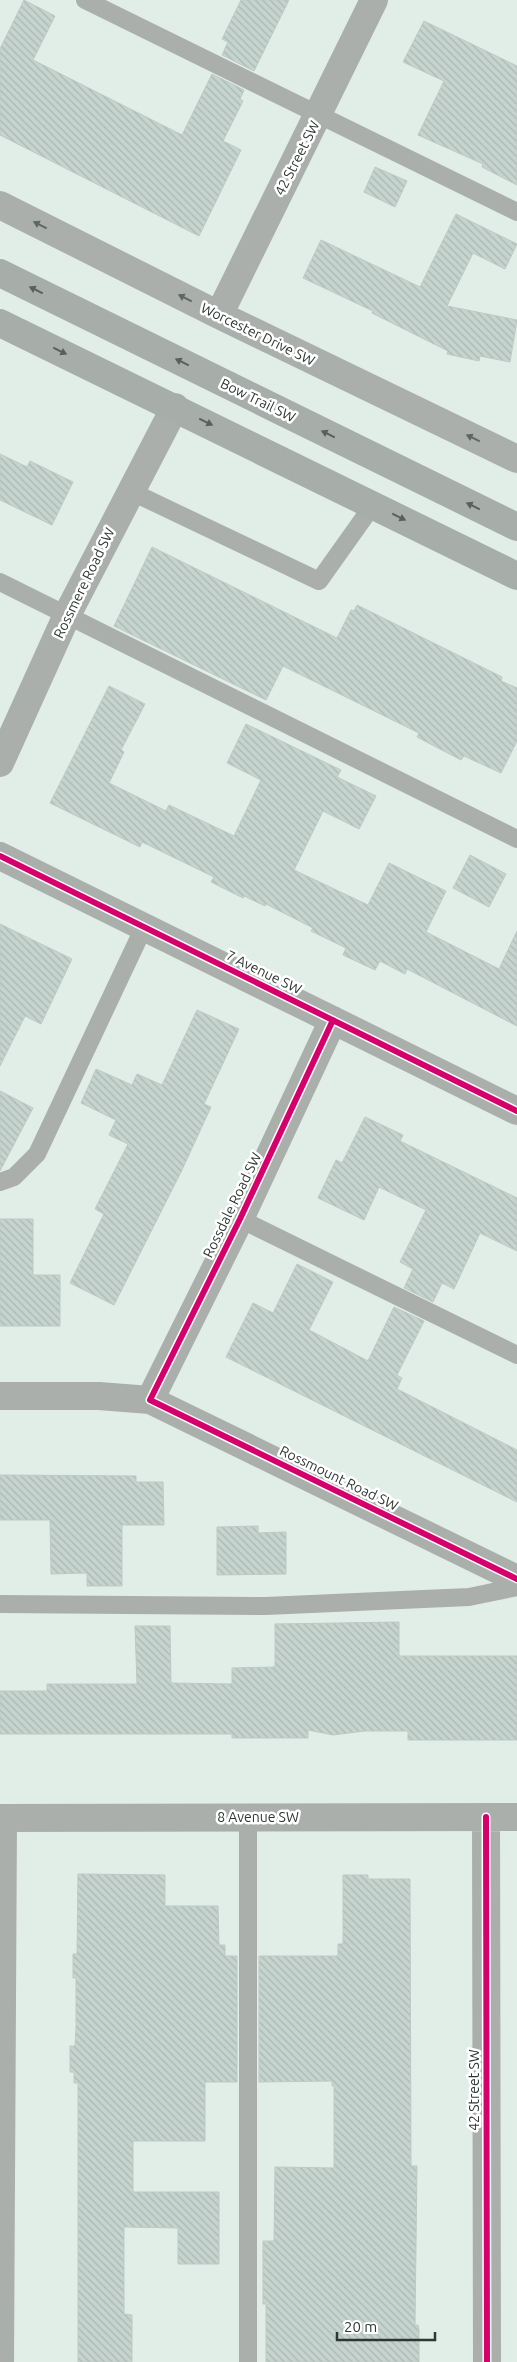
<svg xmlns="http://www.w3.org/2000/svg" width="517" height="2362" viewBox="0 0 517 2362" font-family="Ubuntu,sans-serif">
  <defs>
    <pattern id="building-back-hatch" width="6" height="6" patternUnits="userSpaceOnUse" patternTransform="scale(1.25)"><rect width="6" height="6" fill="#c6d4d0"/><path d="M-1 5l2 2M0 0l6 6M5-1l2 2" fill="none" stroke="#aab7b3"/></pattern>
  </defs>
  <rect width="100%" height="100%" fill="#e1ede7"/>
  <path fill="url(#building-back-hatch)" stroke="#bec9c5" d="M 24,0 L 55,16 L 33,60 L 182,135 L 212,74 L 244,90 L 240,99 L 243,101 L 223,141 L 241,150 L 199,236 L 0,135 L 0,49 Z
    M 241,0 L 289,0 L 254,71 L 222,55 L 228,42 L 222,39 Z
    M 424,21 L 517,66 L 517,185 L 482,167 L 483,164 L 418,135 L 444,81 L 403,62 Z
    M 375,167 L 407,181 L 395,207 L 364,192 Z
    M 456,214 L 517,244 L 505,269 L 473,253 L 447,306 L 517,320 L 510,362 L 480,356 L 479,361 L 447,354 L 448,351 L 372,313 L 373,311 L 303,278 L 321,240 L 420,287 Z
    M 0,454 L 27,467 L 30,461 L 73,482 L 52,525 L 0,500 Z
    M 152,547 L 337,638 L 351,610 L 354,611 L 357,605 L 502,677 L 501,681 L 517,688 L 517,741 L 501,773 L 464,756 L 461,760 L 417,737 L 419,733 L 283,666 L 266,700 L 114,626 Z
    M 109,686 L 145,704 L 121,750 L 124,752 L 109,783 L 166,811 L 169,805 L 234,836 L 261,780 L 227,763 L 246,724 L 341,770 L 337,777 L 376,796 L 359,829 L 323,811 L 294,870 L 368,905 L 389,863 L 446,891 L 426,932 L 499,969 L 517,931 L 517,1026 L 407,969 L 405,974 L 380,961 L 375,970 L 343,955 L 346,948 L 311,931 L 313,928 L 266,904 L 265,906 L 244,896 L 243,898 L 211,882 L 214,877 L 142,842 L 140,847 L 50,803 Z
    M 470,855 L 506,874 L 489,907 L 453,888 Z
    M 0,924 L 72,959 L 41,1024 L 25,1016 L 0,1066 Z
    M 197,1010 L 239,1029 L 204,1104 L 211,1107 L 181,1172 L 114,1305 L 70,1283 L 104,1214 L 95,1209 L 128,1144 L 109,1135 L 116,1120 L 81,1103 L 96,1069 L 132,1085 L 137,1074 L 162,1085 Z
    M 0,1091 L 33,1108 L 0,1171 Z
    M 365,1117 L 403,1135 L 400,1141 L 517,1198 L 517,1251 L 480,1233 L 454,1289 L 442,1283 L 433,1302 L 404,1288 L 413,1269 L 400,1262 L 426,1210 L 379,1187 L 364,1220 L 318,1198 L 336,1160 L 342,1163 Z
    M 0,1219 L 33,1219 L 33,1275 L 60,1275 L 60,1326 L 0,1326 Z
    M 297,1264 L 333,1282 L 309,1330 L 368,1361 L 394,1307 L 424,1321 L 397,1375 L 402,1378 L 397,1389 L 517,1450 L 517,1502 L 226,1357 L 253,1303 L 273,1313 Z
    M 0,1475 L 136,1476 L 136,1482 L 163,1482 L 164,1525 L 122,1525 L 122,1586 L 87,1586 L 87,1573 L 51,1574 L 50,1520 L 0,1520 Z
    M 258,1526 L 258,1533 L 286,1532 L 286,1574 L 217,1575 L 217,1527 Z
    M 399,1622 L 399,1656 L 517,1656 L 517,1740 L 408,1740 L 408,1731 L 365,1731 L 333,1735 L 308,1730 L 308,1738 L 232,1738 L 232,1734 L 0,1734 L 0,1691 L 47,1691 L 47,1684 L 137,1684 L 135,1626 L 170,1626 L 171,1683 L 232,1684 L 232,1668 L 275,1667 L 275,1624 Z
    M 78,1874 L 165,1875 L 165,1906 L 218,1906 L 219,1945 L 225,1945 L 225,1956 L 237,1956 L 237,2082 L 205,2082 L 205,2141 L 133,2141 L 133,2192 L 219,2192 L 219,2264 L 178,2264 L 178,2228 L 124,2227 L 124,2314 L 132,2315 L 132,2362 L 78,2362 L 78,2083 L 74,2083 L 74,2072 L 70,2072 L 70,2046 L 75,2046 L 76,2028 L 76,1978 L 73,1978 L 73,1954 L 77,1954 Z
    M 343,1875 L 368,1875 L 368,1879 L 410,1879 L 411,2166 L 417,2166 L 415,2325 L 418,2325 L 419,2330 L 419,2362 L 266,2362 L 266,2304 L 263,2304 L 263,2241 L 274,2241 L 275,2167 L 334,2168 L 334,2086 L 332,2086 L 332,2081 L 259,2082 L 259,1956 L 338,1956 L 338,1944 L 343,1944 Z"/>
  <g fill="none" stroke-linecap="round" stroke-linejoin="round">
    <path stroke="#aaafab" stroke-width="18" d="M 85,0 L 517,212
      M 130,491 L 319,581 L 373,505
      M 0,582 L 517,839
      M 0,1182 L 14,1177 L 37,1154 L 144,927
      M 240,1219 L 517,1355
      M 0,1604 L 266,1606 L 469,1597 L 517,1587
      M 248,1817 L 248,2362"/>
    <path stroke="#aaafab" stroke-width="28" d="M 0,205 L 219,315 L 517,459
      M 219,315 L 374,0
      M 0,763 L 67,615 L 175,407
      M 0,856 L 517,1111
      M 0,1396 L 99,1396 L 150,1400 L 517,1579
      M 150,1400 L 240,1219 L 333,1020
      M 486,1817 L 487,2362
      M 0,1818 L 517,1817
      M 0,2362 L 3,1818"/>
    <path stroke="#a7ada9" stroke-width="28" d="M 0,273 L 517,527
      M 0,323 L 517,576"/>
    <defs>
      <path id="cycleway" d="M 0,856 L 517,1111
        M 333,1020 L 240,1219 L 150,1400 L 517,1579
        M 486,1817 L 487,2362"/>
    </defs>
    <use href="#cycleway" stroke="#fff" stroke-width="9"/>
    <use href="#cycleway" stroke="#d6006c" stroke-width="6"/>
  </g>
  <defs><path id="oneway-solid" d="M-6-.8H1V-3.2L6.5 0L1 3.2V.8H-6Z" transform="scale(1.25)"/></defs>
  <g fill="#5f6763">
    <use href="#oneway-solid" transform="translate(40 225) rotate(-153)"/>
    <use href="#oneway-solid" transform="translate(185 298) rotate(-153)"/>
    <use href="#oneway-solid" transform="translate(473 438) rotate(-154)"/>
  </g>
  <g fill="#58605c">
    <use href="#oneway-solid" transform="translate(36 290) rotate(-154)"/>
    <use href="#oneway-solid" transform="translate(60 351) rotate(26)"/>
    <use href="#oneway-solid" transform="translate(182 362) rotate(-154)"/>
    <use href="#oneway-solid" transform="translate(206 422) rotate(26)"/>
    <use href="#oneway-solid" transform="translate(328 434) rotate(-154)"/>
    <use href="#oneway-solid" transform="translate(473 506) rotate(-154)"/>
    <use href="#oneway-solid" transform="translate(399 517) rotate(26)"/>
  </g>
  <g text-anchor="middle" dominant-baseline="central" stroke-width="5" stroke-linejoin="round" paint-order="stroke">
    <g font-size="14" fill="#2d3733" stroke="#fff">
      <text transform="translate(297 158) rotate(-63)">42 Street SW</text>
      <text transform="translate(258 334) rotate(26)">Worcester Drive SW</text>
      <text transform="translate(258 400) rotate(26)">Bow Trail SW</text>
      <text transform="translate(84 583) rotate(-64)">Rossmere Road SW</text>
      <text transform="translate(264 972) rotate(26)">7 Avenue SW</text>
      <text transform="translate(232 1205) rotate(-64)">Rossdale Road SW</text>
      <text transform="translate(339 1478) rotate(26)">Rossmount Road SW</text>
      <text x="258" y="1817">8 Avenue SW</text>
      <text transform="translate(474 2090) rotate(-90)">42 Street SW</text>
    </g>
  </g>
  <path d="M337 2332v8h98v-8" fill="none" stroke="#2d3733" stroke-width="2.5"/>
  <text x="344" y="2332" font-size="15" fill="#2d3733" stroke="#ffffff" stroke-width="4" paint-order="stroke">20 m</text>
</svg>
